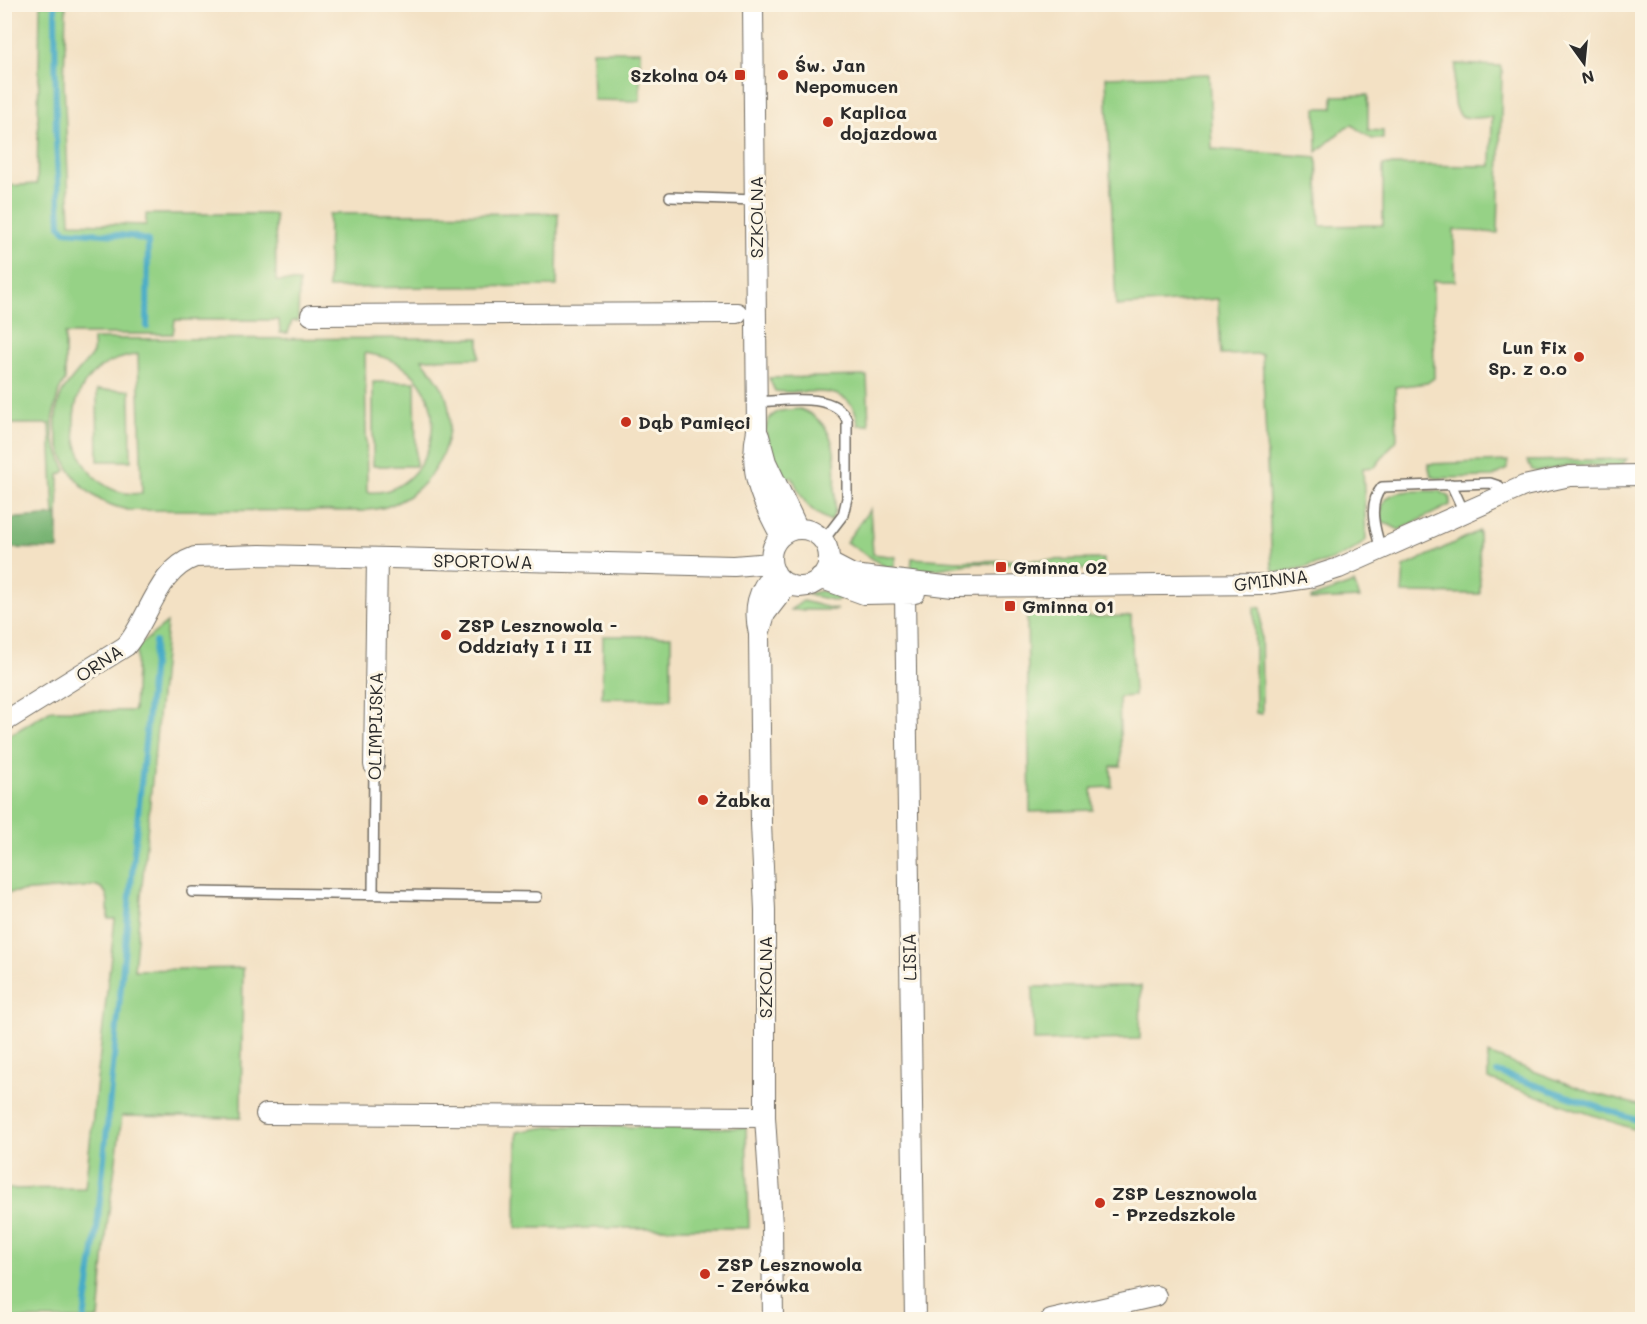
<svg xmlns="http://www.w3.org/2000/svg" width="1647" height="1324" viewBox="0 0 1647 1324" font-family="Mali,sans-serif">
  <rect width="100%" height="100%" fill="#fcf5e5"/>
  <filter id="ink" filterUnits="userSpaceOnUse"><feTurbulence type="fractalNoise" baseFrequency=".0167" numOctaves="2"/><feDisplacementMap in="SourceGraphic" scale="12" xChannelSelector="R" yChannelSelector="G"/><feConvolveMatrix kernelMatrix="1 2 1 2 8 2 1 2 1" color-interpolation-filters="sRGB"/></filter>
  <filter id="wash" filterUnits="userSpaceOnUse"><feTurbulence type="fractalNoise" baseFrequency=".008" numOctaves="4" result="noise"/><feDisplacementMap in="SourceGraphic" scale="24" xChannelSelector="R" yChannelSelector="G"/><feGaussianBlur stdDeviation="1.35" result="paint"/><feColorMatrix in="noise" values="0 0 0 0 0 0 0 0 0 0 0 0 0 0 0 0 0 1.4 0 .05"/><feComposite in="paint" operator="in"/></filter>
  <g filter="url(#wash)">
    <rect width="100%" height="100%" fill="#f3e1c4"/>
    <path fill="#96d286" stroke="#607e58" stroke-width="1.5" fill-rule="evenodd" d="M 40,5 L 66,5 L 64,83 L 70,223 L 146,225 L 146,214 L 275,214 L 276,281 L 299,282 L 298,321 L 292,321 L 288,333 L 280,333 L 279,320 L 175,320 L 173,334 L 65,334 L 65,380 L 59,391 L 53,416 L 53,439 L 66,471 L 59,475 L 58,515 L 54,516 L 50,424 L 5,424 L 5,186 L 37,184 Z
      M 592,51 L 640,51 L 640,101 L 593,100 Z
      M 1456,64 L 1500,66 L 1502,71 L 1498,233 L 1454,230 L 1455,281 L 1433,281 L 1434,378 L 1427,383 L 1395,387 L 1397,439 L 1375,467 L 1363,468 L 1366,540 C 1345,561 1305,568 1276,573 L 1272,568 L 1262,354 L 1221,355 L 1218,299 L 1116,306 L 1106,77 L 1209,74 L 1212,149 L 1317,157 L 1320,226 L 1383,225 L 1383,165 L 1491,166 L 1492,117 C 1483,117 1471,120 1462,116 C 1448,110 1455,77 1456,64 Z
      M 1368,95 L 1368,130 L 1383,131 L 1383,139 L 1372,139 L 1352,125 L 1346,127 L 1317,152 L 1316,108 L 1333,108 L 1333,96 Z
      M 558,213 L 557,286 L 328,288 L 329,214 Z
      M 479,338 L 479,358 L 422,359 C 430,370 440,381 445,394 C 461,437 433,490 391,505 C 383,509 372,509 364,511 L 128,510 C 120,508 110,505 102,501 C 66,481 45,432 62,393 C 68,381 91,358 93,353 C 94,349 93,344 93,339 ZM 365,353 C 470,369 438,499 367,492 ZM 138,354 L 142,493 C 79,502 51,409 96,371 C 107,361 124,357 138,354 Z
      M 867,376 L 869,425 L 858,425 C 855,379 806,396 775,391 L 769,378 Z
      M 373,382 L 415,382 L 416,466 L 373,466 Z
      M 97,390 L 130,390 L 131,461 L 98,461 Z
      M 800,409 C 845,426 834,470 835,511 L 831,521 C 806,510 803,500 792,477 L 782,479 C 776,462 753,426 776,413 C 782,409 793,410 800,409 Z
      M 1627,459 L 1621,466 L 1570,465 L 1538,472 L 1532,470 L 1527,461 Z
      M 1508,461 L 1507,469 L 1493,477 L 1436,478 L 1431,476 L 1428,464 Z
      M 1439,491 L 1450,497 L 1450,505 L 1399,530 L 1382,521 C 1376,484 1414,492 1439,491 Z
      M 870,509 L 873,554 L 896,557 L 894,567 L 887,568 L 846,542 Z
      M 1479,531 L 1480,594 L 1402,593 L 1404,567 Z
      M 912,558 L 958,561 L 1104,559 L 1104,571 C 1062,569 1021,563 979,563 C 956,564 934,572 911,571 Z
      M 1354,583 L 1360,598 L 1311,600 L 1311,598 Z
      M 821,591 L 841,597 L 836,601 L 805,594 Z
      M 803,601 L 838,610 L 790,610 Z
      M 1254,607 L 1261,608 L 1262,714 L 1256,713 Z
      M 1087,613 L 1087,617 L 1131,616 L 1134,696 L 1119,697 L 1121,766 L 1111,766 L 1112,787 L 1092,788 L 1093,810 L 1030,812 L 1027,614 Z
      M 167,623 L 134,970 L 243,968 L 241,1118 L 122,1116 L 107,1226 L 99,1319 L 5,1319 L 4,1189 L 85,1188 L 115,919 L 108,919 C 108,906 111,891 97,886 L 5,893 L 5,738 L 51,710 L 134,711 L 137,647 Z
      M 603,636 L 671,636 L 671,699 L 602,698 Z
      M 1141,986 L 1140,1039 L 1034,1041 L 1033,987 Z
      M 1488,1054 L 1592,1093 L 1642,1106 L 1642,1132 L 1488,1079 Z
      M 554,1126 L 746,1128 L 749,1228 L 516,1228 L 517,1132 Z"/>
    <path fill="#78b473" stroke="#52704f" stroke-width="1.5" d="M 58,515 L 58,549 L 5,548 L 5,519 Z"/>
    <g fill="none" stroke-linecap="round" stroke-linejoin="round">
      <path stroke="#47abc7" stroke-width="6" d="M 55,4 L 56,139 L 60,225 L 65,231 L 131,236 L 148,241 L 147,327
        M 1497,1072 L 1642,1122
        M 84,1320 L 97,1229 L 155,642"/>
    </g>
  </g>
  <g filter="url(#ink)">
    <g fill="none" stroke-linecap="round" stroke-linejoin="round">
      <defs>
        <path id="service" d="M 670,197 L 755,200
          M 757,402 C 783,401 835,391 847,420 L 847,498 L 843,515 L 823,541
          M 1451,484 L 1464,512
          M 1381,549 C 1375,530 1367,504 1382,487 L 1490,483 L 1499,486 L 1507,493
          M 192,892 L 537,897
          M 373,894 L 374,765"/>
        <path id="minor" d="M 753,4 L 757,430 C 748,472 761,500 781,536
          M 311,315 L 737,313
          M 759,436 L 766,462 L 798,529
          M771 558a29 29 0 1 1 58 0a29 29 0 1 1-58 0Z
          M 828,562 L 853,575 L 953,587 L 1266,584 L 1308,578 L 1339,568 L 1524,486 L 1570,476 L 1642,475
          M 820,578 L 864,594 L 915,593
          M 905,595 L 915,1320
          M 760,631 L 765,614 L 788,584
          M 4,722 L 126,646 C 150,618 157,570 195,557 L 260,555 L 734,566 L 771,563
          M 374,765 L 377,558
          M 266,1114 L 765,1117
          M 773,1320 L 772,1225 L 765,1117 L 765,910 L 761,824 L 759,634 C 753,608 757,591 775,572
          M 1051,1320 L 1156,1296"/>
      </defs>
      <use href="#service" stroke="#716b61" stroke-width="12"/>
      <use href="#minor" stroke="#716b61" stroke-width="22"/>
      <use href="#service" stroke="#fff" stroke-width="9"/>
      <use href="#minor" stroke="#fff" stroke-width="20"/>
    </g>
  </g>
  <g fill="#c8321e" stroke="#fcf5e5" stroke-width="2">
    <rect x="734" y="69" width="12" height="12" rx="3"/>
    <circle cx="783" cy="75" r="6"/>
    <circle cx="828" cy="122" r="6"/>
    <circle cx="1579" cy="357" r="6"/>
    <circle cx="626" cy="422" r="6"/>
    <rect x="995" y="561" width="12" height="12" rx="3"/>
    <rect x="1004" y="600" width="12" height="12" rx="3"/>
    <circle cx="446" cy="635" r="6"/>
    <circle cx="703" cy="800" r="6"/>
    <circle cx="1100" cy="1203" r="6"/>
    <circle cx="705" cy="1274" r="6"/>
  </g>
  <g text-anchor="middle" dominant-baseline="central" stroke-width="6" stroke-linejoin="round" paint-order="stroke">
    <g font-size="18" font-weight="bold" fill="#2b2b2b" stroke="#fcf5e5" text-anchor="start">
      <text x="795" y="65">Św. Jan<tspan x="795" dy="21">Nepomucen</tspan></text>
      <text x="728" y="75" text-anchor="end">Szkolna 04</text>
      <text x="840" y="112">Kaplica<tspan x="840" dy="21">dojazdowa</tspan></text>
      <text x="1567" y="347" text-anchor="end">Lun Fix<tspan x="1567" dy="21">Sp. z o.o</tspan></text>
      <text x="638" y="422">Dąb Pamięci</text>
      <text x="1013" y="567">Gminna 02</text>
      <text x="1022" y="606">Gminna 01</text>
      <text x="458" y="625">ZSP Lesznowola -<tspan x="458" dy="21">Oddziały I i II</tspan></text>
      <text x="715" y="800">Żabka</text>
      <text x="1112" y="1193">ZSP Lesznowola<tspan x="1112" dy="21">- Przedszkole</tspan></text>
      <text x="717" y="1264">ZSP Lesznowola<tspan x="717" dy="21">- Zerówka</tspan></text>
    </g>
    <g font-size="18" fill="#2b2b2b" stroke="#fcf5e5">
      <text transform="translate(756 217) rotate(-90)">SZKOLNA</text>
      <text transform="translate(483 561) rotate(1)">SPORTOWA</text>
      <text transform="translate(1271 580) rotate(-7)">GMINNA</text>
      <text transform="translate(99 663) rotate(-33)">ORNA</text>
      <text transform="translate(375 726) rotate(-89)">OLIMPIJSKA</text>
      <text transform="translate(909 957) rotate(-91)">LISIA</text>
      <text transform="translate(765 977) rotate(-90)">SZKOLNA</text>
    </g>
  </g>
  <rect width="1647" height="1324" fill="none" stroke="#fcf5e5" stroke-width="24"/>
  <g transform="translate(1584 63) rotate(165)" stroke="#fcf5e5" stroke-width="4.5" paint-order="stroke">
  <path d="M0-4.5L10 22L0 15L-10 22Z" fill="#2b2b2b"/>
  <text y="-9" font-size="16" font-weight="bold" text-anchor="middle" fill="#2b2b2b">N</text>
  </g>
</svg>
